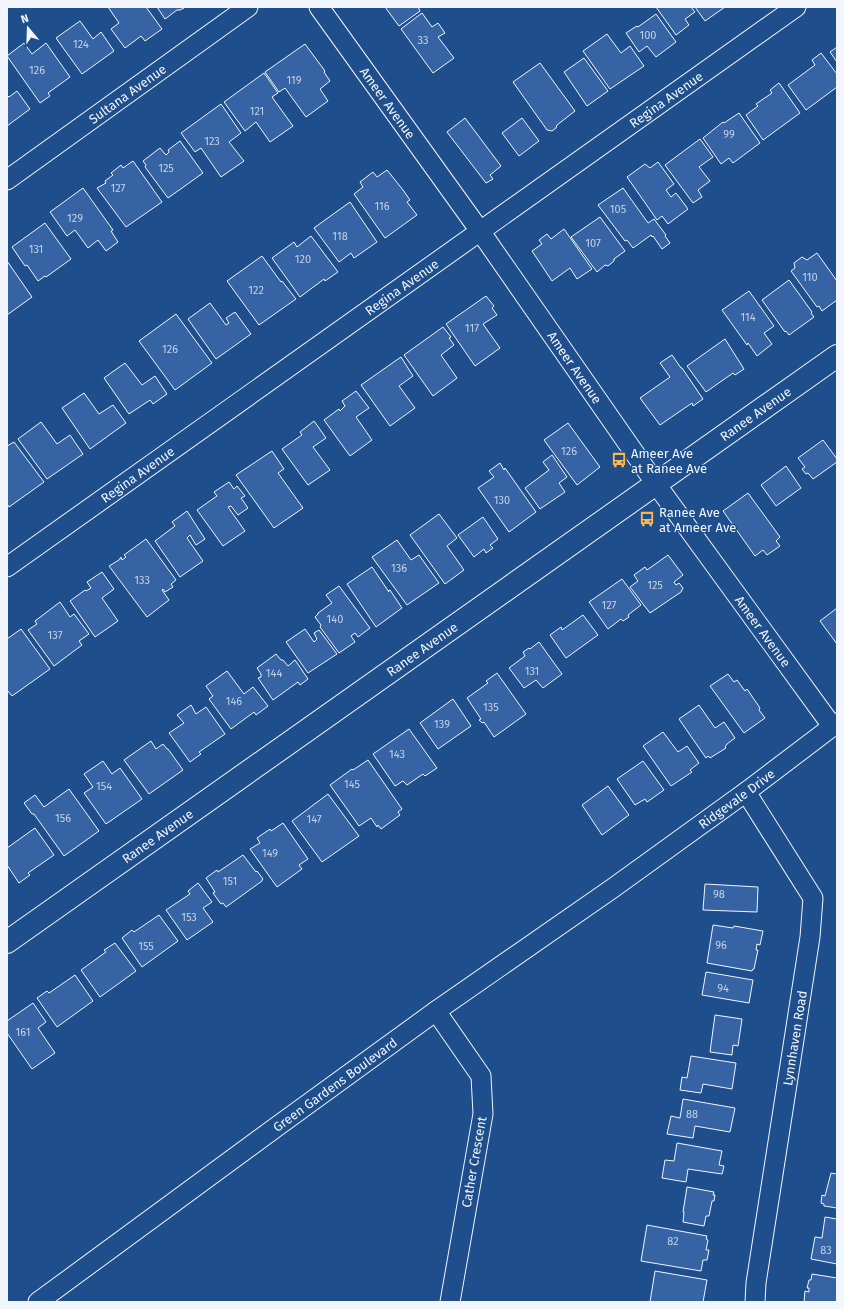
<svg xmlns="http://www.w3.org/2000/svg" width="844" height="1309" viewBox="0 0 844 1309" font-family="'Fira Sans',sans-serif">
  <rect width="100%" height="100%" fill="#1f4e8c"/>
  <path fill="#3563a3" stroke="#f2f6ff" d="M 108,7 L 146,7 L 162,29 L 145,41 L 141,36 L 125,48 L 111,29 L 119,23 Z
    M 157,7 L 184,7 L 184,8 L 180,10 L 177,10 L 165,19 Z
    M 385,7 L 418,7 L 420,11 L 399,26 Z
    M 656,7 L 691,7 L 695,12 L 685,19 L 689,25 L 676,35 Z
    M 695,7 L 725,7 L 705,21 Z
    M 422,13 L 432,27 L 438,23 L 445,33 L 438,37 L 454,58 L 433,73 L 401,29 Z
    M 656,14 L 676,42 L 656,57 L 647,46 L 639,52 L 626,33 L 637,26 L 638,27 Z
    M 80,21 L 93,39 L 101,32 L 114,51 L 82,74 L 56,38 Z
    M 607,34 L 621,53 L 630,46 L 644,66 L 610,89 L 583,51 Z
    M 24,43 L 32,54 L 46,43 L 70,77 L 48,93 L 50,96 L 40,103 L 7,56 Z
    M 305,44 L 325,71 L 324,72 L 330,81 L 320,89 L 328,101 L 306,117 L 285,88 L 279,92 L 265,72 Z
    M 837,47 L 837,62 L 830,52 Z
    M 821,53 L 837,74 L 837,87 L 806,110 L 788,85 L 815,65 L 812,60 Z
    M 584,58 L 608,91 L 587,106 L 564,72 Z
    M 540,63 L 575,111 L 557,125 L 556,128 L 552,131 L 547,130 L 513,82 Z
    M 264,73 L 278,93 L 272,97 L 293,126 L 270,142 L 256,122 L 245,131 L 224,102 Z
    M 779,83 L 800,113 L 763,140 L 746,115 L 758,106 L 756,104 L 772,93 L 770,90 Z
    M 17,91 L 30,109 L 7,126 L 7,95 L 9,97 Z
    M 221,104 L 241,133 L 229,142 L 244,161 L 221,177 L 201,148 L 195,152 L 181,133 Z
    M 739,113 L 760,143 L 733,163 L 729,158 L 721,164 L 703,138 L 723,122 L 724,123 Z
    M 465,118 L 501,166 L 490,175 L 493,179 L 486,183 L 447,132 Z
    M 522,118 L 539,141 L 519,156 L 502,133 Z
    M 700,139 L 713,157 L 699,167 L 710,181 L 698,190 L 702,197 L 693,203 L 665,165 Z
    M 180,141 L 203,173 L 168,198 L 145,167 L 146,165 L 143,161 L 160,148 L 166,155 L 169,152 L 168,150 Z
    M 133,161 L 162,202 L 126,227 L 97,188 L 106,183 L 105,181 L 113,175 L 111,173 L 121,165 L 123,168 Z
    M 658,162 L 674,184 L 666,190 L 671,197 L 676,193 L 688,209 L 668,224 L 662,216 L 657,220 L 627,177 L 645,164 L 650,168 Z
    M 387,170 L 403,190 L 410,200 L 407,202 L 417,215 L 385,238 L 354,194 L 363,187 L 360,182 L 373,172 L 377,177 Z
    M 83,188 L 113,230 L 111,231 L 118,242 L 106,251 L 98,240 L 88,248 L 75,230 L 67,236 L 50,212 Z
    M 623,188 L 648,223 L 654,219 L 666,235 L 665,236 L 670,243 L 662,249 L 653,236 L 652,237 L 651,235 L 633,248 L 627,240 L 625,241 L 598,205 Z
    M 350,202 L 377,242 L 354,258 L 351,253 L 339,262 L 314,228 Z
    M 600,217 L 625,251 L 614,259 L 614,261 L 608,266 L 605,265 L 597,272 L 571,237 Z
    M 45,223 L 71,259 L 46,277 L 45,276 L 38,281 L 27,265 L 25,266 L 12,247 Z
    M 564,229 L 592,269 L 577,279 L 570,268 L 552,281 L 532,251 L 542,244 L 539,240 L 547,234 L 551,239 Z
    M 311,236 L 338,272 L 325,281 L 324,279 L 300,297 L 272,258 L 294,242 L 297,247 Z
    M 817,253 L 837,281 L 837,300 L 822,311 L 819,306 L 817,307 L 791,271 L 795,268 L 794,263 L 802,257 L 807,260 Z
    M 262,256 L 281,282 L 282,281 L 296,299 L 259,325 L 227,281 Z
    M 7,261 L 32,297 L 7,315 Z
    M 789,280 L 812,312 L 811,313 L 814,317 L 789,335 L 786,331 L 785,332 L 762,300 Z
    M 749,291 L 774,326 L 764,333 L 772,344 L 757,356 L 748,343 L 747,345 L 722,310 Z
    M 486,296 L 494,306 L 492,308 L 497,315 L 483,324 L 500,348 L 475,366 L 446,324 Z
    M 210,303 L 226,325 L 229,323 L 226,318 L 235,312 L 251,334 L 216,359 L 188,319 Z
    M 176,314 L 212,363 L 175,390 L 139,341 Z
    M 443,327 L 451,337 L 449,338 L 454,345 L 441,355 L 457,378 L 433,396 L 404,355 Z
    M 725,339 L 744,369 L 735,375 L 733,373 L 706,392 L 687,366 Z
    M 672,355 L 681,368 L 682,368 L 703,399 L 693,406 L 692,403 L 660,425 L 640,398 L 670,377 L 660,363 Z
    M 401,357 L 413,376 L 399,386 L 415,408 L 390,426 L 361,385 Z
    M 125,363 L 142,385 L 155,376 L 167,394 L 153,404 L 150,400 L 129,414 L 104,378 Z
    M 356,391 L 369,408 L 356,417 L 372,440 L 350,456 L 324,420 L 339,409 L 340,411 L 345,406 L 342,401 Z
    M 84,393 L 99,414 L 113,405 L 126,423 L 90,449 L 62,408 Z
    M 314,421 L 326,438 L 313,447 L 330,470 L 308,485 L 282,449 L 302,435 L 300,432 Z
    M 41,422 L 57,444 L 70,435 L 83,454 L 47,479 L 18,439 Z
    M 568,423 L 600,467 L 577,485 L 544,440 Z
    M 823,440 L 837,459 L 837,462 L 813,479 L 808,473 L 806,474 L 802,469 L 805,467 L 798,458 Z
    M 14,442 L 44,482 L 9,507 L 7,504 L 7,446 Z
    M 272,451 L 284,469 L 278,473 L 303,508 L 274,528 L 236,475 Z
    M 552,455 L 567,477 L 559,483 L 565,492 L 540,509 L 525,488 L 549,470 L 543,462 Z
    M 500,463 L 504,470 L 505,468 L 536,512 L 509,532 L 478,488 L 494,477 L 489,471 Z
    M 786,466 L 801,488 L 776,506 L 761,485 Z
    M 229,482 L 234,489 L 237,486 L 245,496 L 241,498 L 248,508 L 238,515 L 231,506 L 228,507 L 245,531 L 223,546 L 197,510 L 217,496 L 214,492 Z
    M 748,493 L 780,537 L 776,541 L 780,546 L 767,555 L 763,550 L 755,556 L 723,511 Z
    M 187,511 L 205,539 L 196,545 L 190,535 L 187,538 L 203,561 L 180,577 L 155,541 L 175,526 L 172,522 Z
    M 439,514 L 457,538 L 447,546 L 464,570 L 445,584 L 410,535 Z
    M 483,517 L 498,539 L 490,545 L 493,548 L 486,553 L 484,549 L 474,557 L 458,535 Z
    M 146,539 L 176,580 L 171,584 L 173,587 L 165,592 L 163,589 L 162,590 L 169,600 L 147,617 L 109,566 L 119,560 L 121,557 L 122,560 L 126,557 L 124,555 Z
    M 397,540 L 411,560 L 419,555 L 439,583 L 407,605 L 372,557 Z
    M 668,555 L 683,575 L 674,582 L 676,585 L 679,583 L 683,588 L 681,592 L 650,613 L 630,587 L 638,581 L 634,575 L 645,567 L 647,570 Z
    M 372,567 L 389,592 L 388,591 L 390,590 L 402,608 L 376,627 L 347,584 Z
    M 102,572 L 114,589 L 102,598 L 118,621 L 95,637 L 70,601 L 85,590 L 86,591 L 91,588 L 87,582 Z
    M 622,579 L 641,605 L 628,615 L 629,617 L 623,621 L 621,619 L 608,629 L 589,602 Z
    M 339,586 L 370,628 L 358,637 L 355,633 L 351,636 L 355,642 L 339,653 L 320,627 L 321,625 L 315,617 L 318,614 L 318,613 L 332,603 L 326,595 Z
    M 60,602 L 70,617 L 74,614 L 89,634 L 79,641 L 82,645 L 54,666 L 28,630 L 37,624 L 35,621 Z
    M 837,608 L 837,644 L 820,621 Z
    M 583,615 L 598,635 L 566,658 L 550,635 L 561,627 L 562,630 Z
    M 21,629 L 50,669 L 12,696 L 7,690 L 7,639 Z
    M 305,629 L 314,642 L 317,639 L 314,633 L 319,630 L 337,654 L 308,673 L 286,642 Z
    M 539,642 L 562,674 L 543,688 L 536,680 L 524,688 L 509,668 L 525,656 L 523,652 L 529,648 L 530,649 Z
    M 276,654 L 281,660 L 283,660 L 288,666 L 295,660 L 308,679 L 300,685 L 298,682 L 273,700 L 258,678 L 261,677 L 261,674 L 257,668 Z
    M 227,671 L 244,694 L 253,687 L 268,706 L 256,715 L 254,712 L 231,729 L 209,699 L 213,696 L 206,686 Z
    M 497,673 L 526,714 L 494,737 L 484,722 L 482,723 L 479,720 L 481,719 L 467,698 L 488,683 L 486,681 Z
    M 728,674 L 734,682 L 737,680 L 745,691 L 747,689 L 760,708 L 759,710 L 765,718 L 744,733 L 710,686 Z
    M 453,699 L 471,726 L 438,749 L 420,723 Z
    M 191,705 L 196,714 L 206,707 L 225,734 L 199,752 L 201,754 L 190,762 L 169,733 L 184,723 L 177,715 Z
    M 699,705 L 715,728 L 724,722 L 735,738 L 727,744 L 725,747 L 726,748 L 710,758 L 708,756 L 706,758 L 679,719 Z
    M 409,729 L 437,768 L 425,776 L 423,774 L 407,785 L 403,781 L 395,786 L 373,754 Z
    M 663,732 L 678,752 L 687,746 L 699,763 L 690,770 L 692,772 L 671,786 L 643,746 Z
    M 151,741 L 156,749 L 163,744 L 167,749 L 168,749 L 183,770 L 149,794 L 124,760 Z
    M 368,760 L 402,809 L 398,812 L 400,815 L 381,829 L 378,825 L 377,827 L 371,818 L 359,826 L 330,785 L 352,769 L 353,770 Z
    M 103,761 L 112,774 L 120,768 L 142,799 L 106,824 L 84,793 L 93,787 L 84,774 Z
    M 643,761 L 664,790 L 647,802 L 645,799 L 635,805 L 617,779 Z
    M 608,786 L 629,815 L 602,835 L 582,805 Z
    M 69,789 L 99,831 L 64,856 L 34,814 L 32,814 L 24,803 L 35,795 L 44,807 Z
    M 328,794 L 359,836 L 322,862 L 292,821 Z
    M 283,823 L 308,859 L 299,865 L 302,869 L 277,887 L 250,849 L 260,843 L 257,838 L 270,829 L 271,831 Z
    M 35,828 L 54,855 L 28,873 L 30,875 L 19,883 L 7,865 L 7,848 Z
    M 243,855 L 256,872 L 257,871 L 263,879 L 262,880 L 262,881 L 226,907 L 223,903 L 221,904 L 213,893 L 215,892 L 206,878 L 217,870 L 218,872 Z
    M 198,883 L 212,902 L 203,908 L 213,922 L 187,940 L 166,910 L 190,894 L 188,891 Z
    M 705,884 L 758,887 L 757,912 L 703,910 Z
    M 159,915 L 178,941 L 142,967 L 122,938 L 132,930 L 134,932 Z
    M 713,925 L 733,928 L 734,926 L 763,931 L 760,945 L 757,944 L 756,950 L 758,950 L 754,969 L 753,969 L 752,971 L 707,963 Z
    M 115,943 L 136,971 L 100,997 L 81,970 L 106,952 L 104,950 Z
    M 706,972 L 753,980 L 749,1003 L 702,995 Z
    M 75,975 L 93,1001 L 57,1027 L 37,998 L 47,991 L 49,993 Z
    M 33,1003 L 46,1022 L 38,1028 L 55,1053 L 32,1069 L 7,1033 L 7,1021 Z
    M 715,1015 L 742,1019 L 738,1046 L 733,1045 L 732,1055 L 710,1052 Z
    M 691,1056 L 736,1063 L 732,1089 L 703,1084 L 701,1093 L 680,1090 L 682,1077 L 687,1078 Z
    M 683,1099 L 735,1108 L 730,1132 L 695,1126 L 693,1138 L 667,1134 L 671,1116 L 680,1118 Z
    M 677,1143 L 722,1151 L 719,1165 L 724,1166 L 722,1174 L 688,1169 L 686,1182 L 662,1178 L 665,1160 L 674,1161 Z
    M 831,1173 L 837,1174 L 837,1208 L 824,1206 L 824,1204 L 821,1203 L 822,1195 L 825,1196 Z
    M 687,1187 L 714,1192 L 713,1195 L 715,1195 L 714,1201 L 712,1201 L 709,1216 L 706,1216 L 704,1226 L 683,1222 L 684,1212 L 683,1212 Z
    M 825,1217 L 837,1219 L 837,1264 L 811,1259 L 815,1237 L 822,1238 Z
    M 647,1225 L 707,1236 L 706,1239 L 708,1240 L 706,1250 L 709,1250 L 707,1260 L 703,1260 L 701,1271 L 641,1261 Z
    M 655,1271 L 707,1280 L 703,1302 L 650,1302 Z
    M 812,1274 L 837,1278 L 837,1302 L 804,1302 L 805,1291 L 809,1292 L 809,1288 L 807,1288 L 809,1280 L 811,1280 Z"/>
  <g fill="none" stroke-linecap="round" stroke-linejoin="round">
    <defs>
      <g id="minor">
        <path id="s1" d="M 319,7 L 480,231 L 656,484 L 832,726"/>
        <path id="s2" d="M 7,180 L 248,7"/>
        <path id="s3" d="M 7,567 L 796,7"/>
        <path d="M 746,792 L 813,898 L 810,937 L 756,1283 L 755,1302"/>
        <path d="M 436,1011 L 481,1076 L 483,1114 L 450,1302"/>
        <path id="s4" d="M 38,1302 L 279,1125 L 436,1011 L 613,888 L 746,792 L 837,723"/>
      </g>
      <g id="tertiary">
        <path id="s5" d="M 7,942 L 837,356"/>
      </g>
    </defs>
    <use href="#minor" stroke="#f2f6ff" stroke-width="21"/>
    <use href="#tertiary" stroke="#f2f6ff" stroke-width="24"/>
    <use href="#minor" stroke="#1f4e8c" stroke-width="19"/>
    <use href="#tertiary" stroke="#1f4e8c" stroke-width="22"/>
  </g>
  <defs>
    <symbol id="bus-bare" viewBox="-9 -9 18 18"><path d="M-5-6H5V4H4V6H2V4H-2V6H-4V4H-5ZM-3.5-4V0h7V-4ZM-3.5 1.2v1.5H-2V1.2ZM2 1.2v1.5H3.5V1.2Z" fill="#ffb74d" stroke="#1f4e8c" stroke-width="2.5" paint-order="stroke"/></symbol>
  </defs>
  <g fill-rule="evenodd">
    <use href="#bus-bare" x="608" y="449" width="22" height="22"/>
    <use href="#bus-bare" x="636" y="508" width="22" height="22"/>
  </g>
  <g text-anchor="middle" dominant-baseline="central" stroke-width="3" stroke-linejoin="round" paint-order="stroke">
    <g font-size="11" fill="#c3d1e8">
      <text x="648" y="35">100</text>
      <text x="423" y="40">33</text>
      <text x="81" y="44">124</text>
      <text x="37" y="70">126</text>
      <text x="294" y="80">119</text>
      <text x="257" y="111">121</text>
      <text x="729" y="134">99</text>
      <text x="212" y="141">123</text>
      <text x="166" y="168">125</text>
      <text x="118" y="188">127</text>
      <text x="382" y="206">116</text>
      <text x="618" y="209">105</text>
      <text x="75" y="218">129</text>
      <text x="340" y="236">118</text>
      <text x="593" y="243">107</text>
      <text x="36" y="249">131</text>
      <text x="303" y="259">120</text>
      <text x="810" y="277">110</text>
      <text x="256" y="290">122</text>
      <text x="748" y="317">114</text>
      <text x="472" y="328">117</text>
      <text x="170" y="349">126</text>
      <text x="569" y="451">126</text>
      <text x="502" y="500">130</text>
      <text x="399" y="568">136</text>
      <text x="142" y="580">133</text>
      <text x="655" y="585">125</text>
      <text x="609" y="605">127</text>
      <text x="335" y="619">140</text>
      <text x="55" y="635">137</text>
      <text x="532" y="671">131</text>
      <text x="274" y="673">144</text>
      <text x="234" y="701">146</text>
      <text x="491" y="707">135</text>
      <text x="442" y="724">139</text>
      <text x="397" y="754">143</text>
      <text x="352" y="784">145</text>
      <text x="104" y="786">154</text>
      <text x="63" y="818">156</text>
      <text x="314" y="819">147</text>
      <text x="270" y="853">149</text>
      <text x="230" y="881">151</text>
      <text x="719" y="894">98</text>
      <text x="189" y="917">153</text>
      <text x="721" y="945">96</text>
      <text x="146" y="946">155</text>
      <text x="723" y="988">94</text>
      <text x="23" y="1032">161</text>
      <text x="692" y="1114">88</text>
      <text x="673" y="1241">82</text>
      <text x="826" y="1250">83</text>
    </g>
    <g font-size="13" fill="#f2f6ff" stroke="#1f4e8c">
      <text stroke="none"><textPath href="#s2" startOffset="148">Sultana Avenue</textPath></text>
      <text stroke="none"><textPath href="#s3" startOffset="808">Regina Avenue</textPath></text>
      <text stroke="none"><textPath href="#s1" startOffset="118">Ameer Avenue</textPath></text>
      <text stroke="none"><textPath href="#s3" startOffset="484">Regina Avenue</textPath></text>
      <text stroke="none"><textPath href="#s1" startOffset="442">Ameer Avenue</textPath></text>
      <text stroke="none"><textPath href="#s5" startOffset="916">Ranee Avenue</textPath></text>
      <text stroke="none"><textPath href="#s3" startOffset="160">Regina Avenue</textPath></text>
      <text stroke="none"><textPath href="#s1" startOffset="766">Ameer Avenue</textPath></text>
      <text stroke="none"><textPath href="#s5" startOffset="508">Ranee Avenue</textPath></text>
      <text stroke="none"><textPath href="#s4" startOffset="861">Ridgevale Drive</textPath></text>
      <text stroke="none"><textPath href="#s5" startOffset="184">Ranee Avenue</textPath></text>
      <text transform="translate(795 1038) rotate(-81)">Lynnhaven Road</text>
      <text stroke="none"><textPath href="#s4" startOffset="368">Green Gardens Boulevard</textPath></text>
      <text transform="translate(474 1162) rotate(-80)">Cather Crescent</text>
    </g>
    <g font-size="13" fill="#f2f6ff" stroke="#1f4e8c" text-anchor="start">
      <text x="631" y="453">Ameer Ave<tspan x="631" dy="15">at Ranee Ave</tspan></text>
      <text x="659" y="512">Ranee Ave<tspan x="659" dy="15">at Ameer Ave</tspan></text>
    </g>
  </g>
  <rect width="844" height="1309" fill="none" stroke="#f2f6ff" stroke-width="16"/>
  <g transform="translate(28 28) rotate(341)" stroke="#1f4e8c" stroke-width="3" paint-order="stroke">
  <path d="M0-3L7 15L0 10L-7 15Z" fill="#f2f6ff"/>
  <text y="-6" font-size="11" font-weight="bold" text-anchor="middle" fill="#f2f6ff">N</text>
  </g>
</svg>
